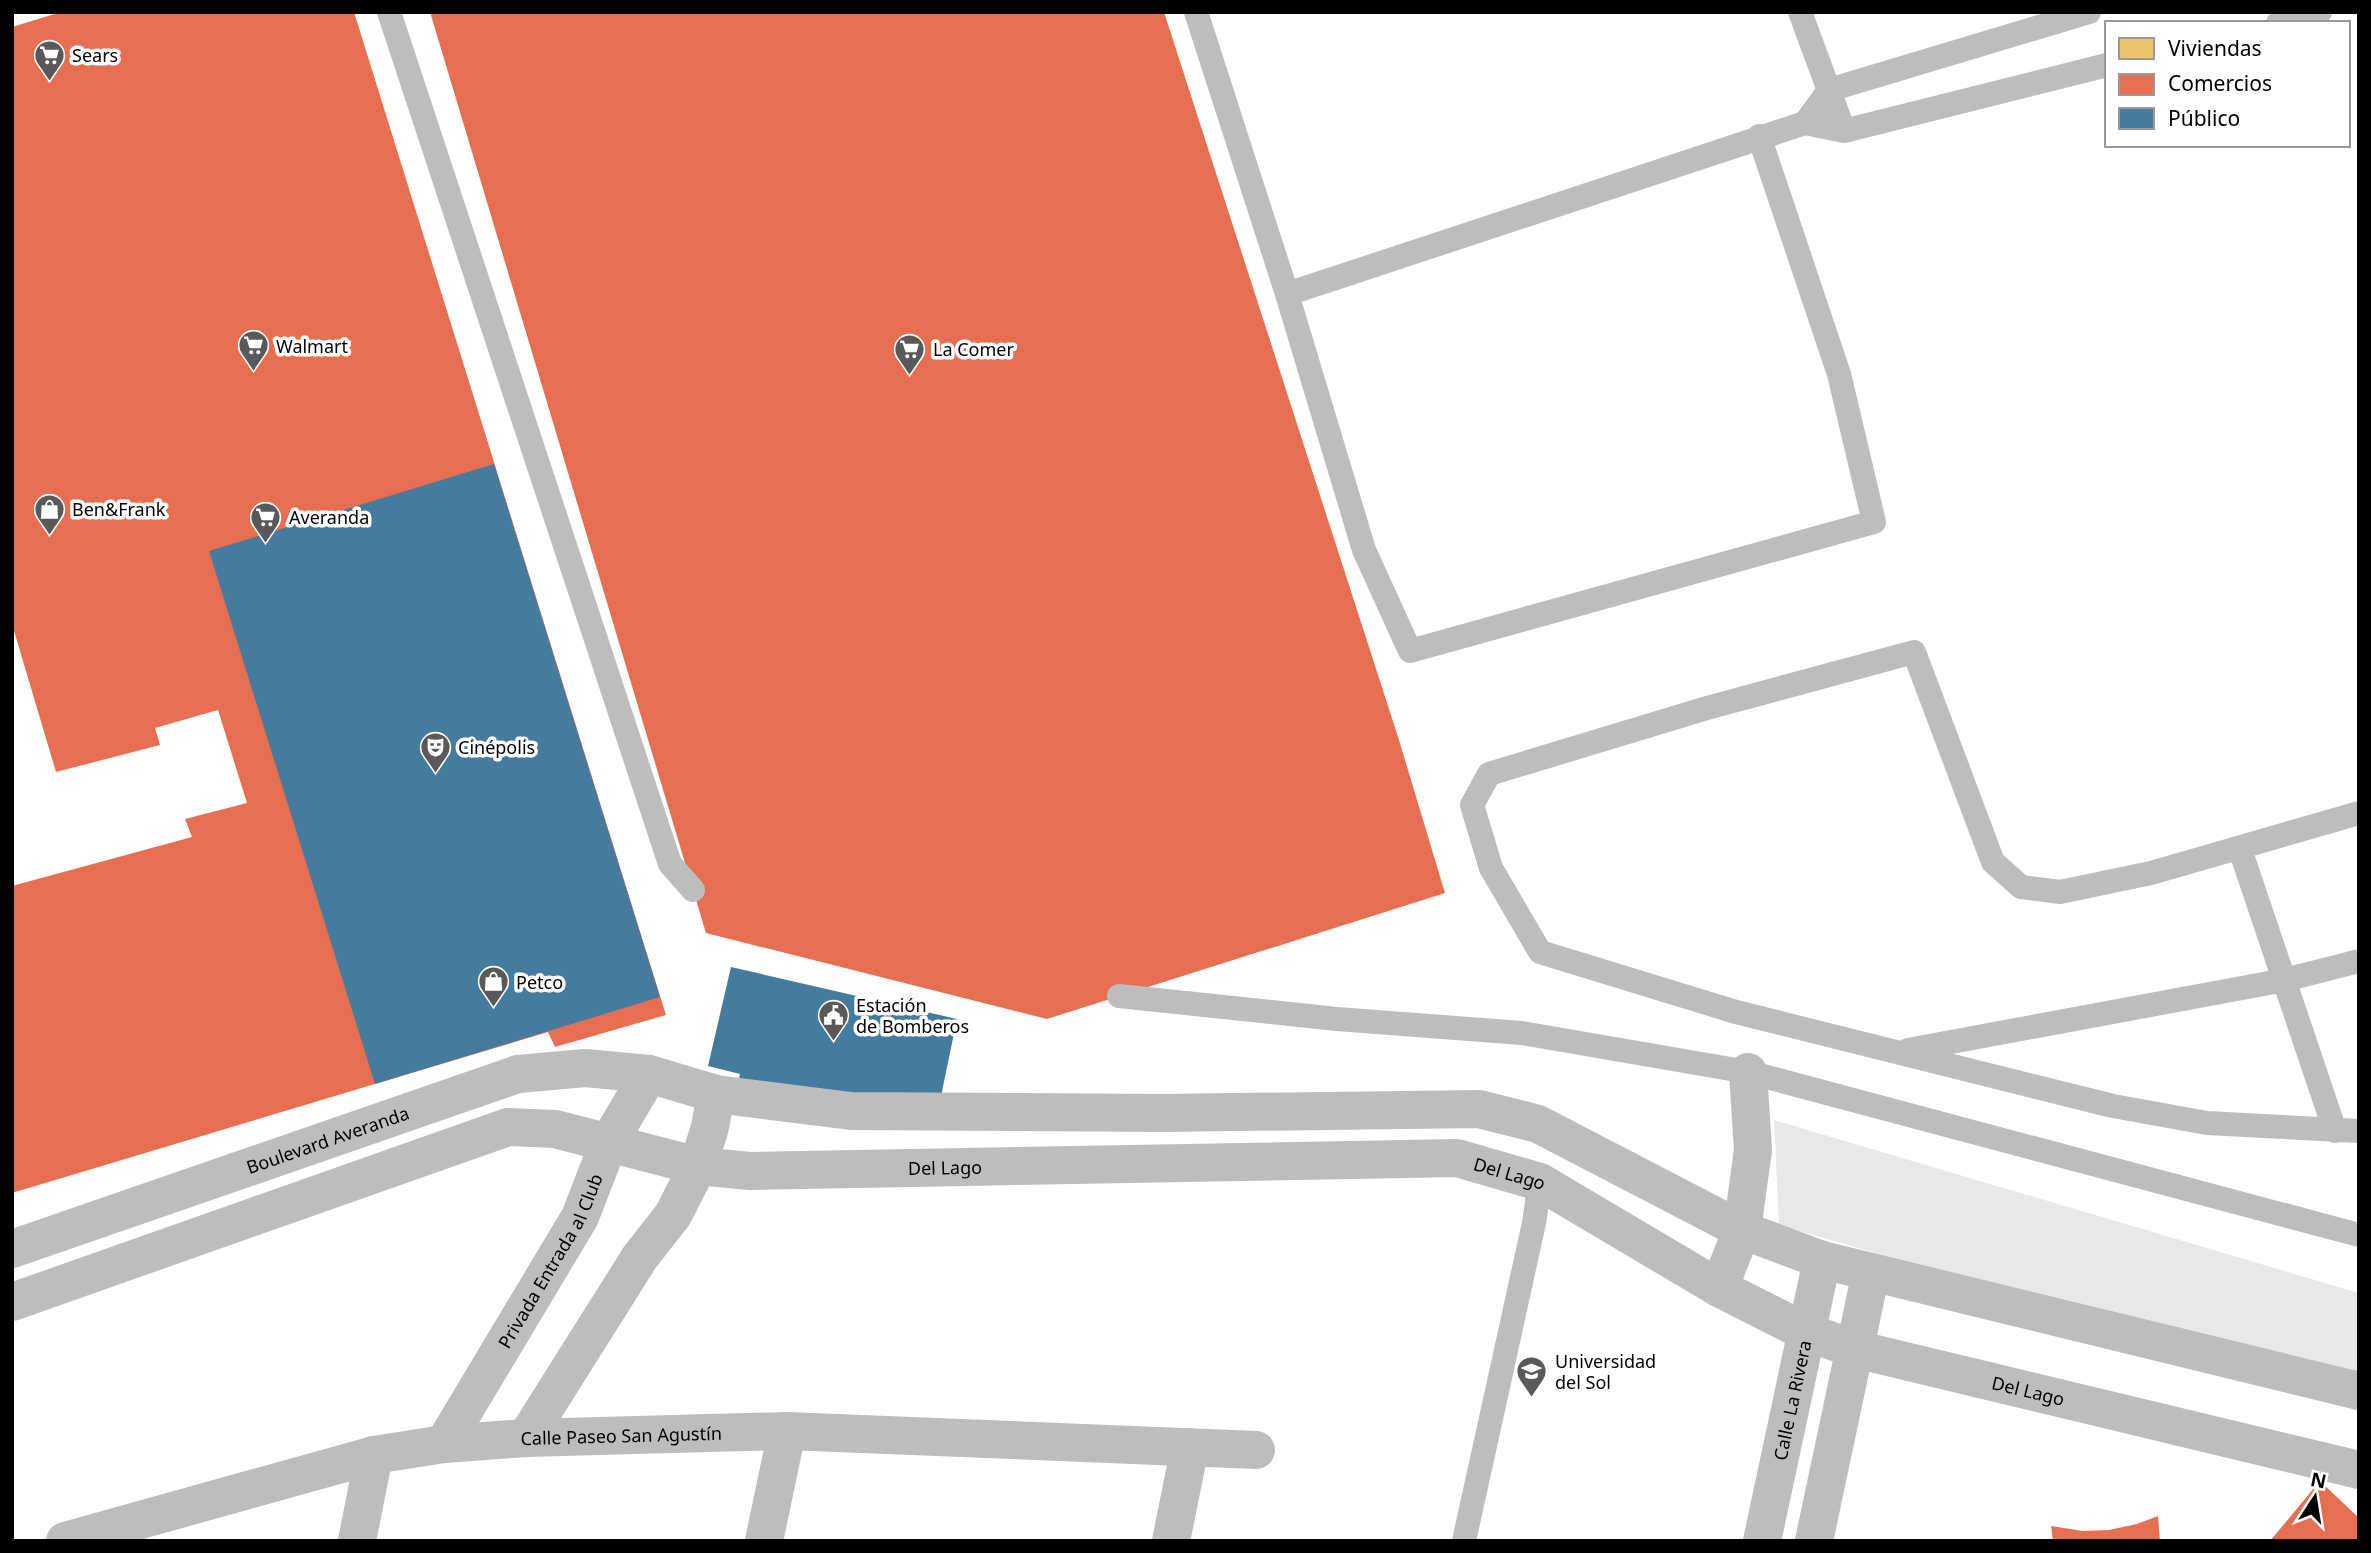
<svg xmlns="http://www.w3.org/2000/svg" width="2371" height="1553" viewBox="0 0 2371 1553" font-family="'Noto Sans',sans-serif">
  <rect width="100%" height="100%" fill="#fff"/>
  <path fill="#e8e8e8" d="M 1774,1120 L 2359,1293 L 2359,1393 L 1779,1225 Z"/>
  <path fill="#e9c46a" d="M 255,874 L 261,890 L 275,885 L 290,931 L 278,934 L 290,969 L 300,966 L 313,1008 L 295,1014 L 300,1030 L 276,1037 L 271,1021 L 189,1047 L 193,1061 L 169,1069 L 164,1051 L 145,1057 L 132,1020 L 144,1017 L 133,983 L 121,986 L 109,947 L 121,943 L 117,932 L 135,927 L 130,911 L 153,904 L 159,920 L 236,896 L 232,881 Z
    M 27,960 L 41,1005 L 29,1009 L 40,1045 L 50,1041 L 64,1083 L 45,1089 L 50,1106 L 27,1113 L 21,1096 L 12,1099 L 12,965 Z"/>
  <path fill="#e76f51" d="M 61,12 L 354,12 L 666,1015 L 555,1047 L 548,1032 L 12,1193 L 12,886 L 192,837 L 185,819 L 247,803 L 218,710 L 155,728 L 160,745 L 56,772 L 12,624 L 12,27 Z
    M 430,12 L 1164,12 L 1399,740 L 1445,893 L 1047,1019 L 706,933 Z
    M 2320,1481 L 2359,1518 L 2359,1541 L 2270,1541 Z
    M 2158,1516 L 2160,1541 L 2053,1541 L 2051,1526 L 2083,1531 L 2109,1530 L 2137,1524 Z"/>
  <path fill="#457b9d" d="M 494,464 L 660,997 L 375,1084 L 209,551 Z
    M 731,967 L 957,1019 L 939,1106 L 738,1083 L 740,1074 L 708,1066 Z"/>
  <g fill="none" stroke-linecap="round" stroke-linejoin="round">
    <path stroke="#bdbdbd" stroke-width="24" d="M 389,12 L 670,864 L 693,890
      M 1196,12 L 1287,294 L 1364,550 L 1410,651 L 1874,522 L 1839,374 L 1759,136
      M 1800,12 L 1844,131
      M 2278,23 L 2320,12
      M 1805,123 L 1829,90 L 2089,12
      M 1287,294 L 1805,123 L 1844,131 L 2107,65
      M 2359,813 L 2151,873 L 2060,892 L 2021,887 L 1993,862 L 1914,652 L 1707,708 L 1489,774 L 1472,805 L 1491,868 L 1540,952 L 1736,1012 L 2113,1106 L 2207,1123 L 2359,1131
      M 2240,849 L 2335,1131
      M 1119,996 L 1337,1019 L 1522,1033 L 1748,1072 L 2359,1235
      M 1908,1050 L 2285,980 L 2359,961
      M 1464,1541 L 1534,1223 L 1540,1182"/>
    <g stroke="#bdbdbd" stroke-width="38">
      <path d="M 526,1438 L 640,1257 L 673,1215 L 698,1166 L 710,1127 L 716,1094"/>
      <path id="s1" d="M 444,1444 L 580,1217 L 609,1142 L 649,1074"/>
      <path id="s2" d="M 65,1541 L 374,1455 L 444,1444 L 526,1438 L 787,1431 L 1256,1450"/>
      <path d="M 357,1541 L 374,1455"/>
      <path d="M 764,1541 L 787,1431"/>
      <path d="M 1171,1541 L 1190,1447"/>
    </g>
    <g stroke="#bdbdbd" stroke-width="38">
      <path id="s3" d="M 12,1249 L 518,1074 L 585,1068 L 649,1074 L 716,1094 L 851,1111 L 1162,1113 L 1479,1109 L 1538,1124 L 1742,1230 L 1822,1260 L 2359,1391"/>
      <path d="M 1719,1288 L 1742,1230 L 1753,1150 L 1748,1072"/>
      <path id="s4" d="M 12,1302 L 508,1127 L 555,1129 L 698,1166 L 750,1171 L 1457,1158 L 1540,1182 L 1719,1288 L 1806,1332 L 1855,1349 L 2359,1470"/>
      <path id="s5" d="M 1762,1541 L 1822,1260"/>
      <path d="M 1814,1541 L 1871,1272"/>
    </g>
  </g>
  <defs>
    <symbol id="supermarket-pin" viewBox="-11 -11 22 30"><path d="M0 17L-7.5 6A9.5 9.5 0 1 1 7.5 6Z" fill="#595959" stroke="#fff"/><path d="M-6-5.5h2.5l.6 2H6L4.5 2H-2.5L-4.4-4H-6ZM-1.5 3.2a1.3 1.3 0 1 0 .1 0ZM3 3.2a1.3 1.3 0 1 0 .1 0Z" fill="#fff"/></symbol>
    <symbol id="shop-pin" viewBox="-11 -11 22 30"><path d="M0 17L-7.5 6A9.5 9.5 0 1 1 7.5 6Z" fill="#595959" stroke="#fff"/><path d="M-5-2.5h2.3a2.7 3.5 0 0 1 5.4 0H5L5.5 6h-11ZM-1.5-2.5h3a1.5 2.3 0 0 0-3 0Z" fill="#fff"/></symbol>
    <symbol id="theatre-pin" viewBox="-11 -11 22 30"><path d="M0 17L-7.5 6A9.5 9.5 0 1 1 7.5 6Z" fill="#595959" stroke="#fff"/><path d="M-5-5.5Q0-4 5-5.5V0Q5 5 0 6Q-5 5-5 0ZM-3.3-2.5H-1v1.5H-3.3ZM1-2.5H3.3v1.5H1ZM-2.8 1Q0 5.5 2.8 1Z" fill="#fff"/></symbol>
    <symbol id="civic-pin" viewBox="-11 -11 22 30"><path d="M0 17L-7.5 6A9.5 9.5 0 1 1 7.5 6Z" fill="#595959" stroke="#fff"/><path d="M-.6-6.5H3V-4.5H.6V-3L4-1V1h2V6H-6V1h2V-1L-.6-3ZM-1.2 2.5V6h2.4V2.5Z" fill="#fff"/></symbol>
    <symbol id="university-pin" viewBox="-11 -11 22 30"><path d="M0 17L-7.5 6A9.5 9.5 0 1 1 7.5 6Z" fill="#595959" stroke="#fff"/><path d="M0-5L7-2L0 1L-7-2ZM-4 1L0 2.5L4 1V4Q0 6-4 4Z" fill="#fff"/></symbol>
  </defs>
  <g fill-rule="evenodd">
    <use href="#supermarket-pin" x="32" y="38" width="35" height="47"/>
    <use href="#supermarket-pin" x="236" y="328" width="35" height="47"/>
    <use href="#supermarket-pin" x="892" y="332" width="35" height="47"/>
    <use href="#shop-pin" x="32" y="492" width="35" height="47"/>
    <use href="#supermarket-pin" x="248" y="500" width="35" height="47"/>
    <use href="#theatre-pin" x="418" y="730" width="35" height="47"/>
    <use href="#shop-pin" x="476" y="964" width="35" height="47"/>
    <use href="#civic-pin" x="816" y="998" width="35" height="47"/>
    <use href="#university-pin" x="1514" y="1354" width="35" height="47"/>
  </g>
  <g text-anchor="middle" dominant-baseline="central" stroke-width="7" stroke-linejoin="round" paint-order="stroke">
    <g font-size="18" fill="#000" stroke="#fff" text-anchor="start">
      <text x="72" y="55">Sears</text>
      <text x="276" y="346">Walmart</text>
      <text x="933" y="349">La Comer</text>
      <text x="72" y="509">Ben&amp;Frank</text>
      <text x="289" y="517">Averanda</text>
      <text x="458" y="747">Cinépolis</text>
      <text x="516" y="982">Petco</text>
      <text x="856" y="1005">Estación<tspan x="856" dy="21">de Bomberos</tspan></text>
      <text x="1555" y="1361">Universidad<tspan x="1555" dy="21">del Sol</tspan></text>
    </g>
    <g font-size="18" fill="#000" stroke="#fff">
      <text stroke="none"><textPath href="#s3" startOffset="334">Boulevard Averanda</textPath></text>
      <text stroke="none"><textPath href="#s4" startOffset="968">Del Lago</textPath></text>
      <text stroke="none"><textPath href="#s4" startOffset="1535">Del Lago</textPath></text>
      <text stroke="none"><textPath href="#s1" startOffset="212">Privada Entrada al Club</textPath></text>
      <text stroke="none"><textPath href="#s4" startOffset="2102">Del Lago</textPath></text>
      <text stroke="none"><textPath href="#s5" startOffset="144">Calle La Rivera</textPath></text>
      <text stroke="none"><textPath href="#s2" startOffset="569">Calle Paseo San Agustín</textPath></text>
    </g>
  </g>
  <rect width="2371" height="1553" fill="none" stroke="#000000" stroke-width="28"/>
  <rect x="2105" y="21" width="245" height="126" fill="#ffffff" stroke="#999999" stroke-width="2"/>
  <rect x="2119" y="38" width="35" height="21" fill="#e9c46a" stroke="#999999" stroke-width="2"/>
  <text x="2168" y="56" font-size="21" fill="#000000">Viviendas</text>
  <rect x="2119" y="74" width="35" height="21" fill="#e76f51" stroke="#999999" stroke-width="2"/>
  <text x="2168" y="91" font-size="21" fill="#000000">Comercios</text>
  <rect x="2119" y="108" width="35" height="21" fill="#457b9d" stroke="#999999" stroke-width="2"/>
  <text x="2168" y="126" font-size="21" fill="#000000">Público</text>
  <g transform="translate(2315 1497) rotate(12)" stroke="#ffffff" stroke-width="5" paint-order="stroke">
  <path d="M0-5L12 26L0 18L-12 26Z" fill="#000000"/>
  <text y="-10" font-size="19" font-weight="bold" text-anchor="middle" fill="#000000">N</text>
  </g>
</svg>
